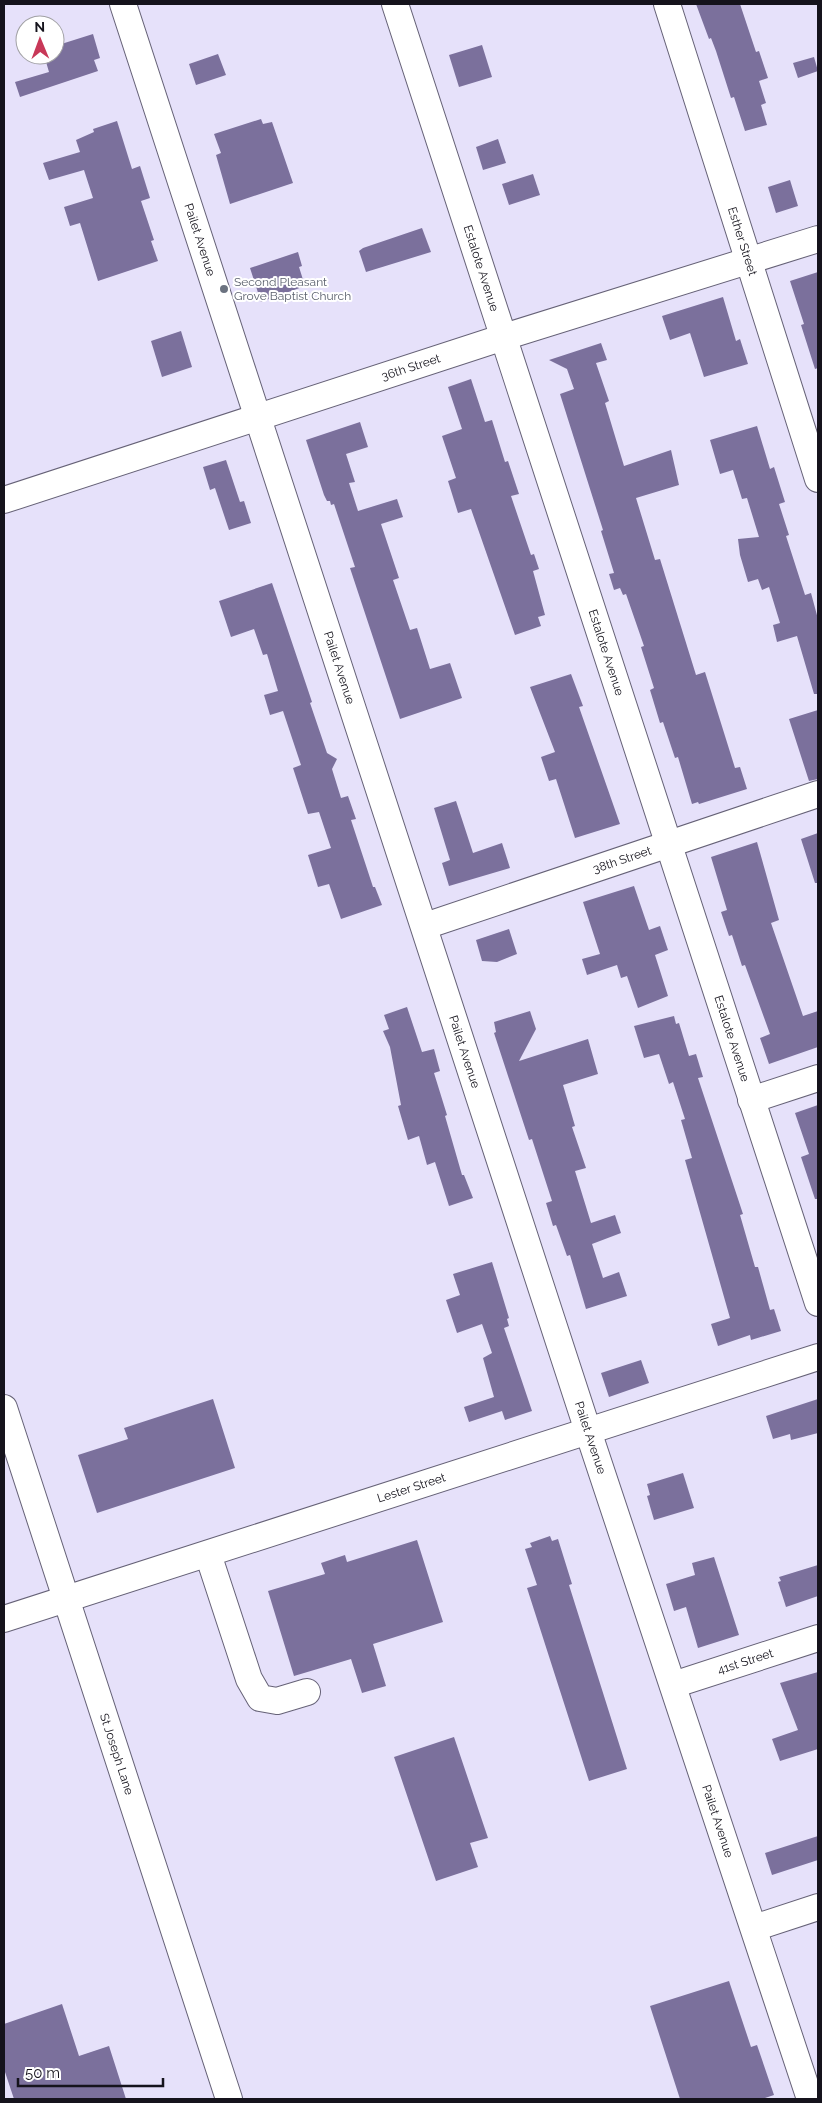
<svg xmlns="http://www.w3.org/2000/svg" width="822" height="2103" viewBox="0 0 822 2103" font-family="Raleway,sans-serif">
  <rect width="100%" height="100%" fill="#e6e1fa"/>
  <path fill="#7b709c" d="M 696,4 L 740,4 L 756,52 L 759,51 L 768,78 L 759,81 L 766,103 L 761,105 L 767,125 L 745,131 L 734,97 L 731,98 L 716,51 L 711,38 L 709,39 Z
    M 93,34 L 100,58 L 94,60 L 98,71 L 20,97 L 15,82 L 49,72 L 44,55 L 55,55 L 55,46 Z
    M 482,45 L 492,77 L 459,87 L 449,55 Z
    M 218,54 L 226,75 L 196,85 L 189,64 Z
    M 814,57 L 818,71 L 798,78 L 793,63 Z
    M 261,119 L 263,124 L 272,122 L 293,183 L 230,204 L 216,155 L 221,153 L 214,134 Z
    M 117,121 L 132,169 L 140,166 L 150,198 L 141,201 L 154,240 L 151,241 L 158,261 L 98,281 L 80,223 L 70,226 L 64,207 L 93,198 L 84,170 L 49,180 L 43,163 L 80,152 L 76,140 L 94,132 L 93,129 Z
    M 498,139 L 506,163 L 483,170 L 476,147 Z
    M 533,174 L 540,195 L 509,205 L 502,184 Z
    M 790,180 L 798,206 L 776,213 L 768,187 Z
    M 422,228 L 431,252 L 366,272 L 359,251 L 363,248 Z
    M 298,252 L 302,266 L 299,267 L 305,286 L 261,302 L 250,268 Z
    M 818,272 L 818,368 L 815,369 L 801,325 L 804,324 L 790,281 Z
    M 723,297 L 736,341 L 740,339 L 748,364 L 704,377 L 690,333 L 670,340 L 662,316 Z
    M 181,331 L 192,367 L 162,377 L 151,341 Z
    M 601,343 L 607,360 L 596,363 L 609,401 L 605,403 L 624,466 L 671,450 L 679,485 L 636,498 L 655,560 L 660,559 L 696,675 L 705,672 L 735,768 L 740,767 L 747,789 L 699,804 L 698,802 L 692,804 L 678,757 L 675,758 L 663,722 L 660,723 L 650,690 L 654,688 L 641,647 L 644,646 L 626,594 L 623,595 L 620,588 L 614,590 L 609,574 L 614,573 L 601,531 L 603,530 L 560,394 L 574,389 L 567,369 L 549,360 Z
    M 471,379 L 485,422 L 492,420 L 505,462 L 508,461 L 519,494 L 511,496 L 531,555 L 534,554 L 539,569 L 533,571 L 545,615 L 538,617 L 541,626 L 515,635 L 471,509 L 458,513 L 448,481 L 456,478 L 442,436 L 462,429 L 448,387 Z
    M 360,422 L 368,447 L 346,454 L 355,482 L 349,483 L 358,511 L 397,499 L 403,517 L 381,524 L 399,578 L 393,580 L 410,630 L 417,628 L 430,669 L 450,663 L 462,698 L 400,719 L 350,568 L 355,567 L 334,504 L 331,505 L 330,501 L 327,501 L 324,495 L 306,440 Z
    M 757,426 L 770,469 L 774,467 L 785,502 L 779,504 L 789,535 L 786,536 L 805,595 L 811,593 L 818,619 L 818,694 L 814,694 L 797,636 L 777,642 L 773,625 L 780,623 L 769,587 L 762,590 L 758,579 L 748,582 L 740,555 L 738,539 L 759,537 L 747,498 L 742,499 L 733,470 L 720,474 L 710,440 Z
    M 226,460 L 240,502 L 244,501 L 251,523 L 229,530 L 215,488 L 210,490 L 203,467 Z
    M 272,583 L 312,702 L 310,703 L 327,753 L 337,759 L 332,769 L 341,798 L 348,796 L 356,819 L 351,820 L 373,887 L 375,887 L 382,905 L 341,919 L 329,884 L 318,887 L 308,855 L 331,848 L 319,812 L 308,814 L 293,768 L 301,765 L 283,711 L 270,715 L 264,695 L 278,691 L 267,654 L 263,655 L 254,629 L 231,637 L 219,601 Z
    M 571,674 L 583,706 L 579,707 L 620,824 L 575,838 L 556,779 L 549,781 L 541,757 L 555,752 L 530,687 Z
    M 818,710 L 818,779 L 809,781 L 789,719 Z
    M 456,801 L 473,853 L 502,843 L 510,868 L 449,886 L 442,863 L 450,860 L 434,808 Z
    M 818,833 L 818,883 L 815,883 L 801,839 Z
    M 757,842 L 779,920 L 771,923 L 803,1016 L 818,1011 L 818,1047 L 769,1064 L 760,1038 L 770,1034 L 745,965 L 742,966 L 732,935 L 729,936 L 721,912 L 727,910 L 711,857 Z
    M 634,886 L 649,930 L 660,926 L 668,950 L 655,955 L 668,996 L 638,1008 L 627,976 L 621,978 L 617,965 L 587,975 L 582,959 L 600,954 L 583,902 Z
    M 509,929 L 517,954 L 497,962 L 482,961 L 476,940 Z
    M 407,1007 L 422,1052 L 434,1049 L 440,1071 L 434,1073 L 447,1115 L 445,1116 L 462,1175 L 464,1175 L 473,1198 L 449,1206 L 435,1162 L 427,1165 L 419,1136 L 408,1140 L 398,1106 L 401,1105 L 390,1047 L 383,1031 L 389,1029 L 384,1015 Z
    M 530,1011 L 536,1029 L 519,1061 L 588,1039 L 598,1074 L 563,1085 L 575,1126 L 572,1127 L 586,1168 L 575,1171 L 591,1223 L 615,1215 L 621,1233 L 592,1244 L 603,1278 L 619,1272 L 627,1296 L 586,1309 L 570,1255 L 567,1256 L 556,1225 L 553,1226 L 546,1203 L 552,1201 L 532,1139 L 529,1140 L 494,1033 L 496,1032 L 494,1022 Z
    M 674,1016 L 676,1024 L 679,1023 L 689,1056 L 696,1054 L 703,1077 L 698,1078 L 743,1214 L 740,1215 L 755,1267 L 758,1267 L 770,1310 L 774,1309 L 781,1331 L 751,1340 L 750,1335 L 718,1346 L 711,1324 L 730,1318 L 685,1160 L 692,1158 L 681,1120 L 685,1119 L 673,1082 L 669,1084 L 659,1054 L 644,1058 L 634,1026 Z
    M 818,1105 L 818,1199 L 815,1199 L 801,1157 L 809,1154 L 795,1113 Z
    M 492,1262 L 509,1318 L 507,1319 L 509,1326 L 504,1328 L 532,1411 L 505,1420 L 502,1411 L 469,1422 L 464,1407 L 494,1397 L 483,1358 L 492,1353 L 482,1324 L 457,1333 L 446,1300 L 460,1295 L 453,1274 Z
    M 641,1360 L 649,1383 L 609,1397 L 601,1373 Z
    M 213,1399 L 235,1468 L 97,1513 L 78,1455 L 128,1439 L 124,1428 Z
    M 818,1399 L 818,1433 L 791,1440 L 790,1434 L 773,1439 L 766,1416 Z
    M 683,1473 L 694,1508 L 654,1520 L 647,1496 L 650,1495 L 647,1484 Z
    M 550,1536 L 552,1541 L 558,1539 L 572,1584 L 569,1585 L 627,1769 L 589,1781 L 527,1588 L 537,1585 L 525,1549 L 532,1547 L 530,1543 Z
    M 417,1540 L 443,1622 L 373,1644 L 386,1686 L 362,1693 L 351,1659 L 294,1676 L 268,1591 L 325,1574 L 321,1563 L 345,1555 L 347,1562 Z
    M 714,1557 L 739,1635 L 698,1648 L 686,1607 L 674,1611 L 666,1584 L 695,1575 L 692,1563 Z
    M 818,1565 L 818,1596 L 786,1607 L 778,1582 L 781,1581 L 779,1577 Z
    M 818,1672 L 818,1749 L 780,1761 L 772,1739 L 798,1730 L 780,1683 Z
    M 454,1737 L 488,1838 L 470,1843 L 478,1867 L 436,1881 L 394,1757 Z
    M 818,1836 L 818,1860 L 772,1875 L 765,1853 Z
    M 729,1981 L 751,2047 L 757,2045 L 774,2095 L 762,2099 L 680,2099 L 650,2006 Z
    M 62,2004 L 79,2056 L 109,2046 L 126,2099 L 14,2099 L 4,2069 L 4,2024 Z"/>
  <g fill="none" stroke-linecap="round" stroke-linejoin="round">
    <defs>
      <g id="minor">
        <path id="s1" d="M 123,4 L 588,1431 L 810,2099"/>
        <path id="s2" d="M 395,4 L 818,1303"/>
        <path id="s3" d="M 667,4 L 818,479"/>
        <path id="s4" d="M 4,500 L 504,337 L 818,239"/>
        <path id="s5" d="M 425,926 L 818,794"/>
        <path d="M 751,1100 L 818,1078"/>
        <path id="s6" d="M 4,1408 L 229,2099"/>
        <path d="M 208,1554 L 249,1679 L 260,1698 L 277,1701 L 307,1692"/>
        <path id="s7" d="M 4,1619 L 818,1357"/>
        <path id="s8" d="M 673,1685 L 818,1638"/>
        <path d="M 754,1928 L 818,1907"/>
      </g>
    </defs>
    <use href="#minor" stroke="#666277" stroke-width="28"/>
    <use href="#minor" stroke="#fff" stroke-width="26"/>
  </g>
  <circle fill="#6b7280" stroke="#fff" stroke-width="2" cx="224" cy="289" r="5"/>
  <g text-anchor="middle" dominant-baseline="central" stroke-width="4" stroke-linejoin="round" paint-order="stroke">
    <g font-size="12" fill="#15131c" stroke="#fff">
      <text stroke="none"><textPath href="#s1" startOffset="248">Pailet Avenue</textPath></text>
      <text stroke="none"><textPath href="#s3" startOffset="249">Esther Street</textPath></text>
      <text stroke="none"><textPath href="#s2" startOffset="278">Estalote Avenue</textPath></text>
      <text stroke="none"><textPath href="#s4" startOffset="428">36th Street</textPath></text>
      <text stroke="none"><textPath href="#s2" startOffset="682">Estalote Avenue</textPath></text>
      <text stroke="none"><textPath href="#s1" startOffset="698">Pailet Avenue</textPath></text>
      <text stroke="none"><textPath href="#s5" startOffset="208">38th Street</textPath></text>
      <text stroke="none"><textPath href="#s2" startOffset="1088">Estalote Avenue</textPath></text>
      <text stroke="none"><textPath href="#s1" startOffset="1102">Pailet Avenue</textPath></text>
      <text stroke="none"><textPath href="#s1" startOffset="1508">Pailet Avenue</textPath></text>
      <text stroke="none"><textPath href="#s7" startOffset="428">Lester Street</textPath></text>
      <text stroke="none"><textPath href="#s8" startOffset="76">41st Street</textPath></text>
      <text stroke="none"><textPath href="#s6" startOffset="364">St Joseph Lane</textPath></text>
      <text stroke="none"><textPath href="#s1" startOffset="1912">Pailet Avenue</textPath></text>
    </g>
    <g font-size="12" fill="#5b616d" stroke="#fff" text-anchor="start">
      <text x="234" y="282">Second Pleasant<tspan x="234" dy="14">Grove Baptist Church</tspan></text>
    </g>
  </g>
  <rect width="822" height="2103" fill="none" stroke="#15131c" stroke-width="10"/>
  <g transform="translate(40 40) rotate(359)"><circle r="24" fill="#ffffff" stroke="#a1a1a4"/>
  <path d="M0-4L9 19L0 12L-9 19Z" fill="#c83858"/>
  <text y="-8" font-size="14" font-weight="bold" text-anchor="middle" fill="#15131c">N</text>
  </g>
  <path d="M18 2078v8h145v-8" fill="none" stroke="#15131c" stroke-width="2.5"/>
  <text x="25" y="2078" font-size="15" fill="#15131c" stroke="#ffffff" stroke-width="4" paint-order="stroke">50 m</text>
</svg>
